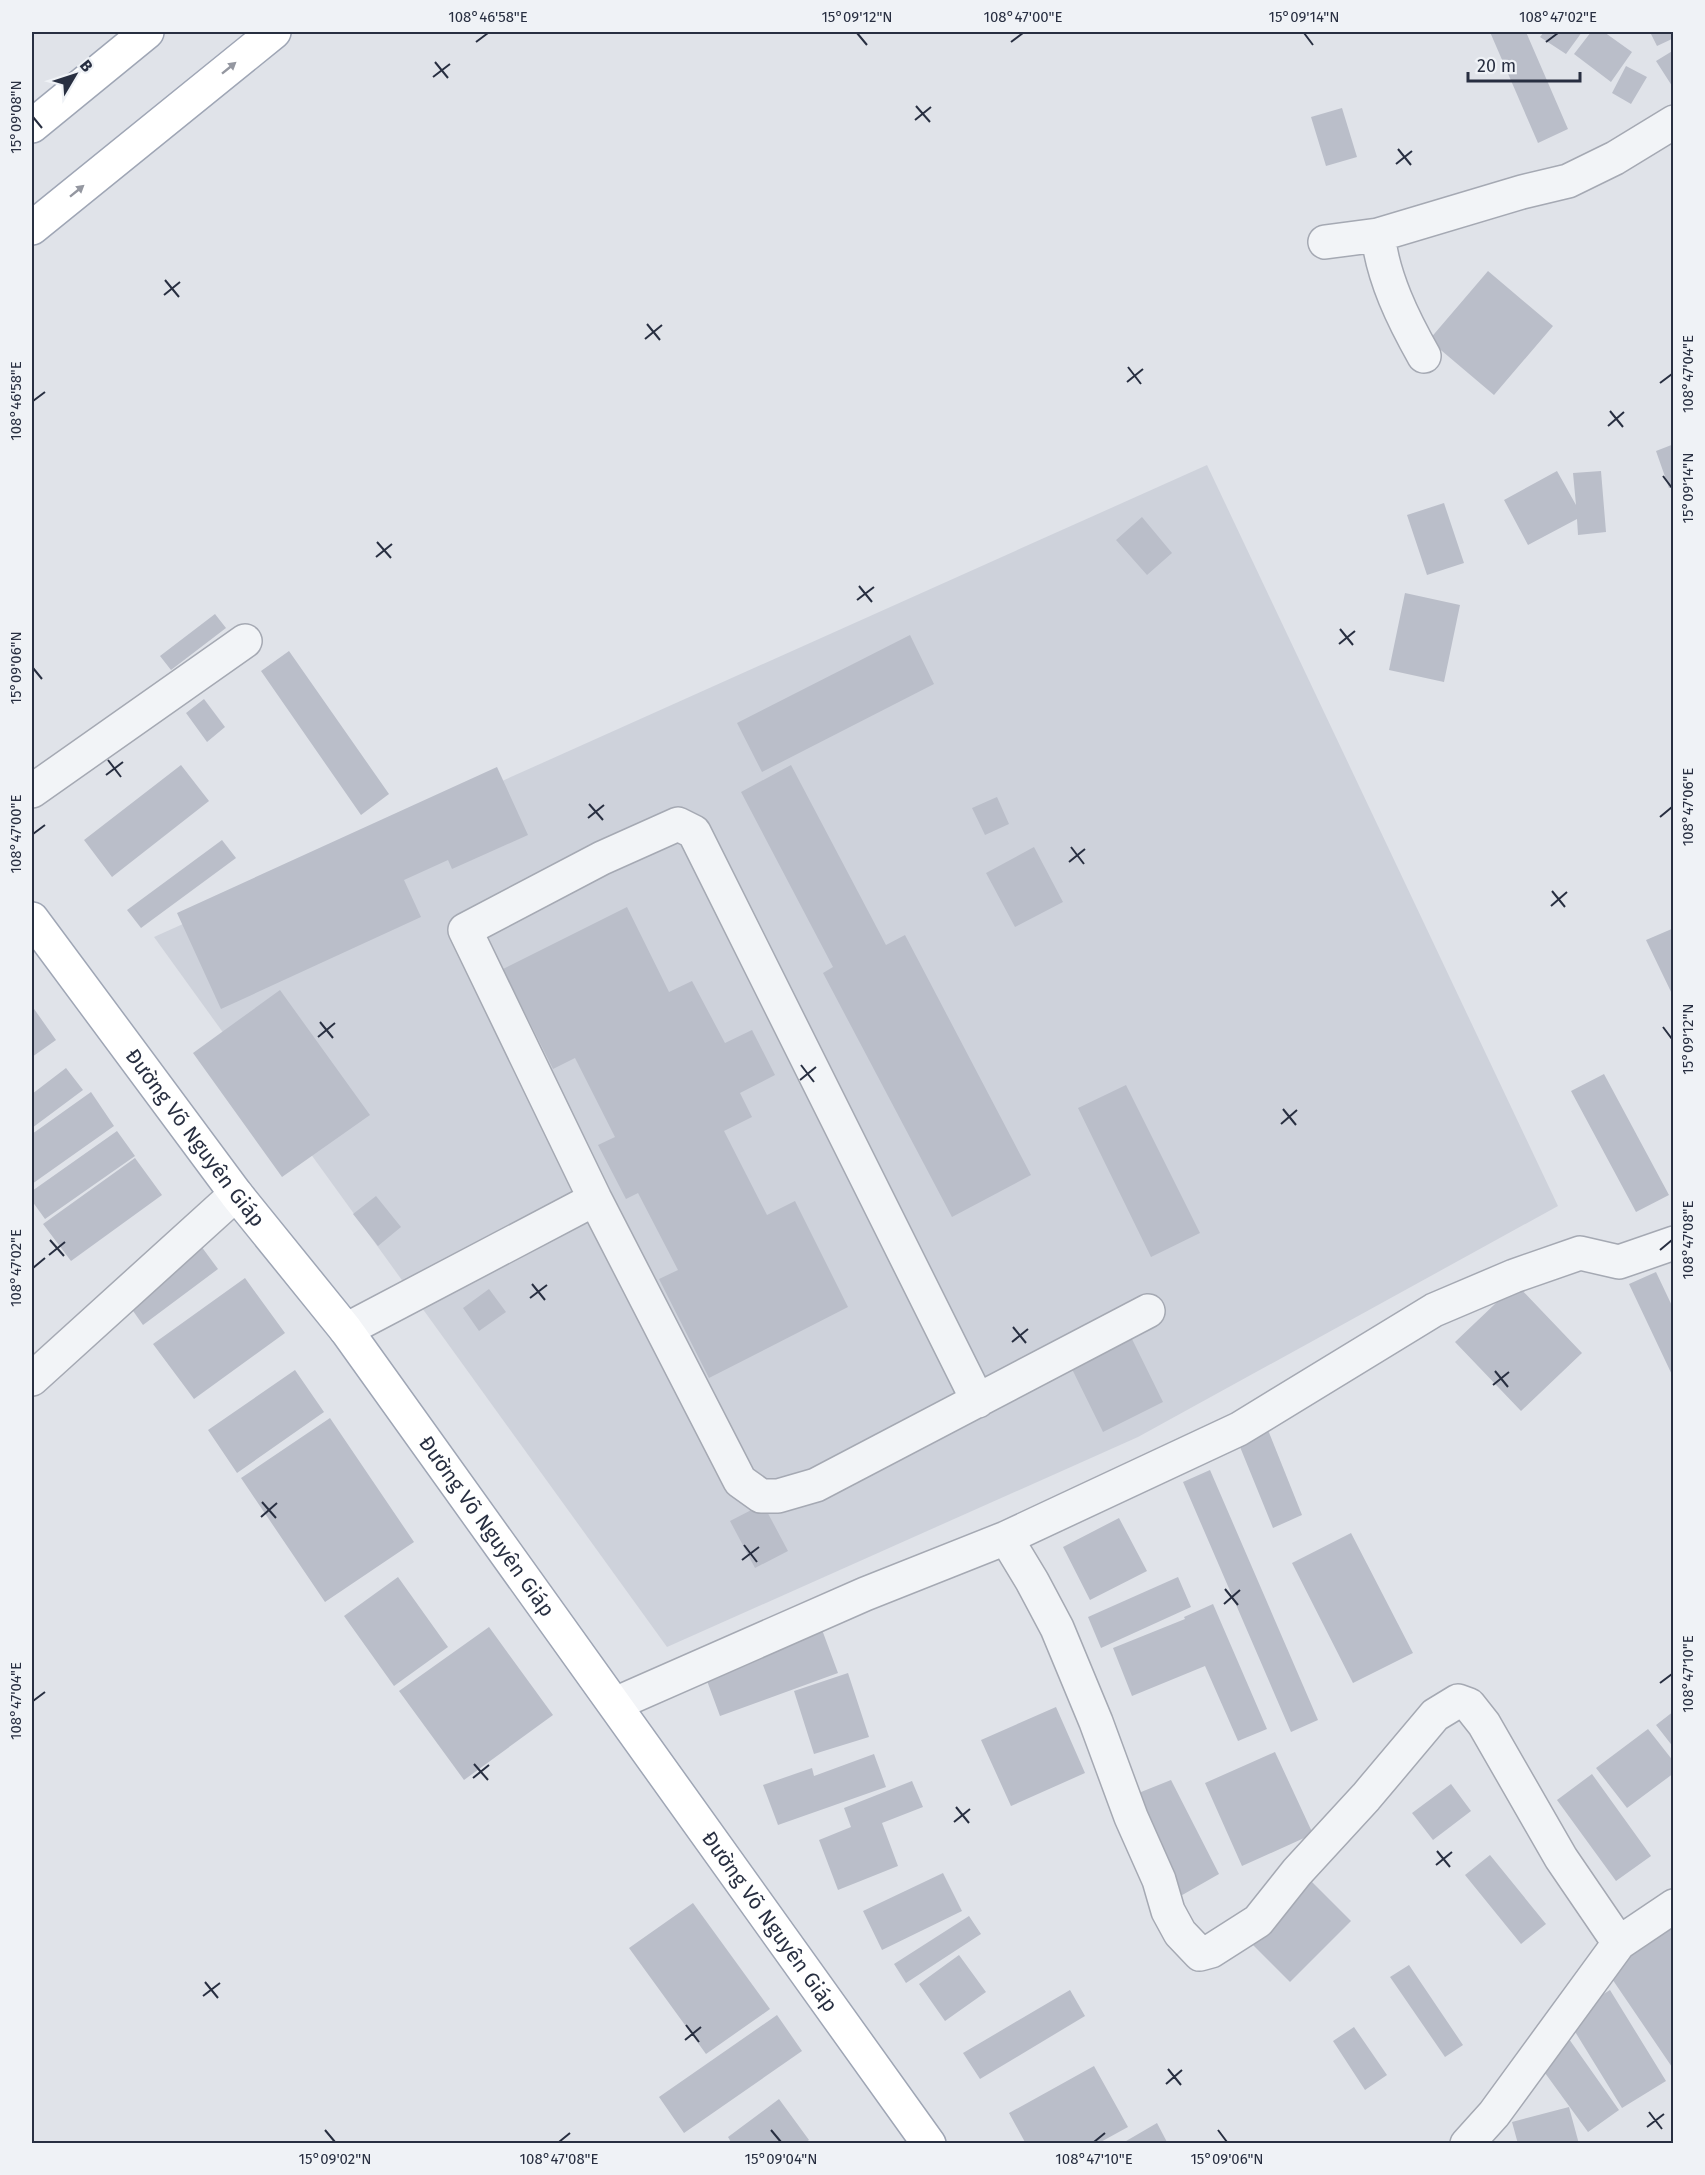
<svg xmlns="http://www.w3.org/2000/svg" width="1705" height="2175" viewBox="0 0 1705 2175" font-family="'Fira Sans',sans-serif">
  <rect width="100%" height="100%" fill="#e0e3e9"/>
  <path fill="#ced2db" d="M 1207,465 L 1558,1206 L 1138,1437 L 667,1647 L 154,937 Z"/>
  <path fill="#babec9" d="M 1490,32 L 1526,32 L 1568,129 L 1538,143 Z
    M 1544,32 L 1582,32 L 1566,54 L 1540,37 Z
    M 1591,32 L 1604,32 L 1632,52 L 1611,82 L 1574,54 Z
    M 1650,32 L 1674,32 L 1674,38 L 1657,46 Z
    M 1674,50 L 1674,89 L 1656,61 Z
    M 1626,66 L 1647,77 L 1631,104 L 1612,93 Z
    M 1342,108 L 1357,157 L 1326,166 L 1311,117 Z
    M 1488,271 L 1553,326 L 1494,395 L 1429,340 Z
    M 1674,444 L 1674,487 L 1669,488 L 1656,451 Z
    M 1557,471 L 1576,505 L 1573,473 L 1601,471 L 1606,532 L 1578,535 L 1577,519 L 1528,545 L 1504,500 Z
    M 1444,503 L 1464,563 L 1427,575 L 1407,515 Z
    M 1142,517 L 1172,553 L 1147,575 L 1116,540 Z
    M 1405,593 L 1460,605 L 1444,682 L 1389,670 Z
    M 215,614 L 226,628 L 171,670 L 160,656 Z
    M 910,635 L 934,684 L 762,772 L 737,723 Z
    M 289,651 L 389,794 L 361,815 L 261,671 Z
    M 204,699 L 225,727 L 207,742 L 186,713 Z
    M 181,765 L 209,801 L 112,877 L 84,840 Z
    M 791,765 L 886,945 L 905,935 L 1031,1175 L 952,1217 L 823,973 L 833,967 L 741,792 Z
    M 497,767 L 528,835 L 452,869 L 448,860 L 404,880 L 421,917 L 221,1009 L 177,913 Z
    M 997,797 L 1009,824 L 985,835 L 972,808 Z
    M 222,840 L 236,858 L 141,928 L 127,910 Z
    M 1034,847 L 1063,902 L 1015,927 L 986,873 Z
    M 627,907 L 669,992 L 692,981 L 725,1043 L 752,1030 L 775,1075 L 740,1093 L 752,1117 L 724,1131 L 767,1215 L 795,1201 L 848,1307 L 709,1378 L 659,1279 L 678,1270 L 638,1193 L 626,1199 L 598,1145 L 615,1137 L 575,1058 L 553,1069 L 503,969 Z
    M 1674,928 L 1674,998 L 1646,940 Z
    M 280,990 L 370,1115 L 282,1177 L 193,1053 Z
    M 32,1006 L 56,1040 L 32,1057 Z
    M 66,1068 L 83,1090 L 32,1128 L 32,1094 Z
    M 1604,1074 L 1669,1195 L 1636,1212 L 1571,1091 Z
    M 1126,1085 L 1200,1233 L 1151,1257 L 1078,1108 Z
    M 91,1092 L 114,1126 L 32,1184 L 32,1134 Z
    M 117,1131 L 135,1156 L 45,1219 L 32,1201 L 32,1191 Z
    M 135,1158 L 162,1195 L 71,1261 L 43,1224 Z
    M 376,1196 L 401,1227 L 378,1246 L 353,1214 Z
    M 201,1246 L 218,1269 L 143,1325 L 126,1301 Z
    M 1656,1272 L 1674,1310 L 1674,1379 L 1629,1284 Z
    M 245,1278 L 285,1333 L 194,1399 L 153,1344 Z
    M 1516,1284 L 1582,1353 L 1521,1411 L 1455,1342 Z
    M 489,1289 L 506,1312 L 479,1331 L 463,1308 Z
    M 1131,1337 L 1163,1402 L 1103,1432 L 1071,1367 Z
    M 295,1370 L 324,1412 L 237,1473 L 208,1430 Z
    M 330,1418 L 414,1542 L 325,1602 L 241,1478 Z
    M 1268,1430 L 1302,1515 L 1273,1528 L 1238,1442 Z
    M 1210,1470 L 1318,1720 L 1291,1732 L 1183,1482 Z
    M 763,1504 L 788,1551 L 755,1568 L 730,1521 Z
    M 1119,1518 L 1147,1571 L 1090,1600 L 1063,1547 Z
    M 1351,1533 L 1413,1653 L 1353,1683 L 1292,1563 Z
    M 398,1577 L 448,1647 L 394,1686 L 344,1616 Z
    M 1178,1577 L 1191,1607 L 1101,1648 L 1088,1617 Z
    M 1213,1604 L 1267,1729 L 1238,1741 L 1205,1666 L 1132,1696 L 1113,1648 L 1185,1619 L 1184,1617 Z
    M 489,1627 L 553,1715 L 464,1780 L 399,1691 Z
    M 821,1627 L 838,1673 L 720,1716 L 703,1670 Z
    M 848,1673 L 869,1737 L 814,1754 L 794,1691 Z
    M 1056,1707 L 1085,1773 L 1011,1806 L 981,1740 Z
    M 1674,1711 L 1674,1748 L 1656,1725 Z
    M 1648,1729 L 1674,1762 L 1674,1773 L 1627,1808 L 1596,1768 Z
    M 1275,1752 L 1313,1834 L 1242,1866 L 1205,1783 Z
    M 874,1754 L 886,1787 L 778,1825 L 763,1785 L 812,1768 L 814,1776 Z
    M 1592,1774 L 1651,1856 L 1616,1881 L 1557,1800 Z
    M 1171,1780 L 1219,1874 L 1177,1898 L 1131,1796 Z
    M 912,1781 L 923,1807 L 882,1823 L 898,1866 L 838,1890 L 819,1840 L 851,1827 L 844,1808 Z
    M 1451,1784 L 1471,1811 L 1433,1840 L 1412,1813 Z
    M 1490,1855 L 1546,1924 L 1521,1944 L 1465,1875 Z
    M 943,1873 L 962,1911 L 882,1950 L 863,1911 Z
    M 1310,1880 L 1351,1921 L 1290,1982 L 1250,1942 Z
    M 693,1903 L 770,2009 L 706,2054 L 629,1948 Z
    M 969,1916 L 981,1934 L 906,1983 L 894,1964 Z
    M 1670,1928 L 1674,1934 L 1674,2070 L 1606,1970 Z
    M 959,1955 L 986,1992 L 945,2021 L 919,1984 Z
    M 1409,1965 L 1463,2045 L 1445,2057 L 1390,1977 Z
    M 1070,1990 L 1085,2016 L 980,2079 L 963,2053 Z
    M 1610,1990 L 1666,2081 L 1622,2108 L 1566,2017 Z
    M 777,2015 L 802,2051 L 684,2133 L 659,2097 Z
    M 1354,2027 L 1387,2075 L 1365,2090 L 1333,2041 Z
    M 1569,2039 L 1619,2110 L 1588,2132 L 1537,2062 Z
    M 1094,2066 L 1128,2127 L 1097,2144 L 1026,2144 L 1009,2113 Z
    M 779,2099 L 809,2140 L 804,2144 L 732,2144 L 728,2137 Z
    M 1569,2107 L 1579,2144 L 1518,2144 L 1512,2122 Z
    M 1157,2123 L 1168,2144 L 1121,2144 Z"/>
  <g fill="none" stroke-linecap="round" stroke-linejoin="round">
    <defs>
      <path id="minor" d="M 1378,235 C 1383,278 1403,319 1424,356
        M 1325,242 L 1378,235 L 1522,192 L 1568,181 L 1615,158 L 1674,122
        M 32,791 L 245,641
        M 346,1330 L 595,1199
        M 32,1379 L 236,1194
        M 978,1401 L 694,832 L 678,824 L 602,858 L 465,930 L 595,1199 L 740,1481 L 761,1496 L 778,1496 L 816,1485 L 1148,1311
        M 1006,1538 L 1032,1581 L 1057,1628 L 1096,1722 L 1131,1817 L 1159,1880 L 1168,1911 L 1180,1933 L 1200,1954 L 1211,1951 L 1258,1921 L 1297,1872 L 1366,1797 L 1435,1715 L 1458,1701 L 1469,1705 L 1484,1724 L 1561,1858 L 1619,1943
        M 615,1704 L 865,1594 L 1006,1538 L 1239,1429 L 1434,1310 L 1514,1276 L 1580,1253 L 1619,1262 L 1674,1243
        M 1467,2144 L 1494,2114 L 1619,1943 L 1674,1906"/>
      <g id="major">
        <path d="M 32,126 L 147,32"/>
        <path d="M 32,228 L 274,32"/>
        <path id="s1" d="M 32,919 L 236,1194 L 346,1330 L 929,2144"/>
      </g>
    </defs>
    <use href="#minor" stroke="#a5a9b3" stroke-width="36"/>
    <use href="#major" stroke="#9fa6b5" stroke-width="36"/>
    <use href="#minor" stroke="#f2f4f7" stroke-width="33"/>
    <use href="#major" stroke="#fff" stroke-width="33"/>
  </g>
  <defs><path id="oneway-solid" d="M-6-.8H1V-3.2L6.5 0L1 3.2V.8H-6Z" transform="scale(1.5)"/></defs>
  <g fill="#9497a0">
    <use href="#oneway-solid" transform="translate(229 68) rotate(-39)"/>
    <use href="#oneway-solid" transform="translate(77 191) rotate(-39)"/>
  </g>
  <path fill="none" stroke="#282f41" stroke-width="2" d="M 857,33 L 867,45M 1304,33 L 1313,45M 476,42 L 488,33M 1011,42 L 1023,33M 1546,42 L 1558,33M 435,62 L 448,78M 433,77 L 450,64M 916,106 L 930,122M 33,117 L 42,128M 915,120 L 931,107M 1398,149 L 1411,165M 1396,164 L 1412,151M 165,280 L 179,297M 164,295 L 180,282M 647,324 L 660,340M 645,339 L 662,325M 1128,367 L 1141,384M 1127,382 L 1143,369M 1660,383 L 1672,374M 33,401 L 45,392M 1610,411 L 1623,427M 1608,426 L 1624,412M 1663,476 L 1672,488M 377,542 L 391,558M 376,557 L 392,544M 859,586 L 872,602M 857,600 L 874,587M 1340,629 L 1353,645M 1339,644 L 1355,631M 33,668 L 42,679M 108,760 L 121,777M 106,775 L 123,762M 589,804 L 603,820M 1660,817 L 1672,807M 588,818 L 604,805M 33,834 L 45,825M 1071,847 L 1084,864M 1069,862 L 1085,849M 1552,891 L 1565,907M 1551,906 L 1567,892M 320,1022 L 333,1038M 1663,1027 L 1672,1039M 318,1037 L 335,1023M 801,1065 L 814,1082M 800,1080 L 816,1067M 1283,1109 L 1296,1125M 1281,1124 L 1297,1110M 50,1240 L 64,1256M 1660,1250 L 1672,1240M 49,1255 L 65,1242M 33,1268 L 45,1258M 532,1284 L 545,1300M 530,1298 L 547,1285M 1013,1327 L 1026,1343M 1012,1342 L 1028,1329M 1495,1371 L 1508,1387M 1493,1385 L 1509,1372M 262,1502 L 276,1518M 261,1517 L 277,1503M 744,1545 L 757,1562M 742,1560 L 759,1547M 1225,1589 L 1238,1605M 1224,1604 L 1240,1590M 1660,1683 L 1672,1674M 33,1701 L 45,1692M 474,1764 L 488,1780M 473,1778 L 489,1765M 956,1807 L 969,1823M 954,1822 L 970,1809M 1437,1851 L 1450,1867M 1436,1865 L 1452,1852M 205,1982 L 218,1998M 203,1996 L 220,1983M 686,2025 L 699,2042M 685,2040 L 701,2027M 1168,2069 L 1181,2085M 1166,2084 L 1182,2070M 1649,2112 L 1662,2129M 1647,2127 L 1664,2114M 325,2130 L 335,2142M 771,2130 L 781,2142M 1218,2130 L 1227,2142M 559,2142 L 570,2133M 1094,2142 L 1105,2133"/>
  <g text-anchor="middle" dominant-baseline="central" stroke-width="6" stroke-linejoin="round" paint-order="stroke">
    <g font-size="21" fill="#282f41" stroke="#eff2f6">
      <text stroke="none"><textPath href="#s1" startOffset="273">Đường Võ Nguyên Giáp</textPath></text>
      <text stroke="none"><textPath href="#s1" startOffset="759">Đường Võ Nguyên Giáp</textPath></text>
      <text stroke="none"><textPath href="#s1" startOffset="1245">Đường Võ Nguyên Giáp</textPath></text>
    </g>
  </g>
  <rect width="1705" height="2175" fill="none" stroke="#eff2f6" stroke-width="66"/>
  <g transform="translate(75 75) rotate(51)" stroke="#eff2f6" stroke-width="4.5" paint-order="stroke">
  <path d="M0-4.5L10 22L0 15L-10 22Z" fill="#282f41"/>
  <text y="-9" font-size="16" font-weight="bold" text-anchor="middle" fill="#282f41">B</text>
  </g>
  <path d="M1468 72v9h112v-9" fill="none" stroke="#282f41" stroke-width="3"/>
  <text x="1477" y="72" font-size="18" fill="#282f41" stroke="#eff2f6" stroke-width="4.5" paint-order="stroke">20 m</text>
  <rect x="33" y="33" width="1639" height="2109" fill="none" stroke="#282f41" stroke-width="2"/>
  <g font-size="15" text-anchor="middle" fill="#282f41">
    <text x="488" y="22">108°46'58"E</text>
    <text x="857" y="22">15°09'12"N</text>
    <text x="1023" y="22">108°47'00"E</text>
    <text x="1304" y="22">15°09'14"N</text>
    <text x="1558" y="22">108°47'02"E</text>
    <text transform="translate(16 117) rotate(-90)" y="5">15°09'08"N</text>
    <text transform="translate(1688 374) rotate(-90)" y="5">108°47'04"E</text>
    <text transform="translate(16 401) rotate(-90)" y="5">108°46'58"E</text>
    <text transform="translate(1688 488) rotate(-90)" y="5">15°09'14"N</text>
    <text transform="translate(16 668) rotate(-90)" y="5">15°09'06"N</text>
    <text transform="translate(1688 807) rotate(-90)" y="5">108°47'06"E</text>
    <text transform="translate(16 834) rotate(-90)" y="5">108°47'00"E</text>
    <text transform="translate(1688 1039) rotate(-90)" y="5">15°09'12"N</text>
    <text transform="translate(1688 1240) rotate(-90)" y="5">108°47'08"E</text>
    <text transform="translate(16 1268) rotate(-90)" y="5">108°47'02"E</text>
    <text transform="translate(1688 1674) rotate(-90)" y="5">108°47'10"E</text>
    <text transform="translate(16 1701) rotate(-90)" y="5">108°47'04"E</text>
    <text x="335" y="2164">15°09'02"N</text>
    <text x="559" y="2164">108°47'08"E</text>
    <text x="781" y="2164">15°09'04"N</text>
    <text x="1094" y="2164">108°47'10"E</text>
    <text x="1227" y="2164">15°09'06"N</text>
  </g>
</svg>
